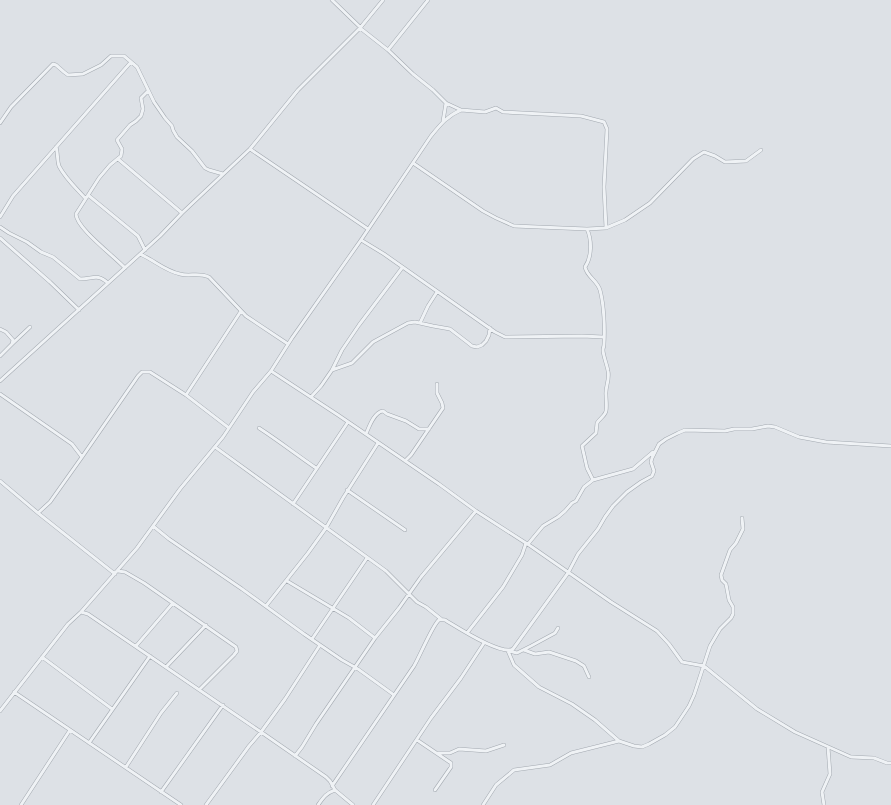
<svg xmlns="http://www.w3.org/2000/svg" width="891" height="805" viewBox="0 0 891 805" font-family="Roboto,sans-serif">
  <rect width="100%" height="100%" fill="#dde1e6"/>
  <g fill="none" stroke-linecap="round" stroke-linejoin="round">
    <defs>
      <path id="street" d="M 332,0 L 361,28
        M 360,28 L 388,50 L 413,74 L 433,90 L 446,103 L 461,110 L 485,112 L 496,108 L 503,112 L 581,116 L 604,122 L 607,129 L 604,187 L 606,228
        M 388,50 L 428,0
        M 443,121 L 446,103
        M 0,123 L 11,107 L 53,64 L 56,65 L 64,72 L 68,75 L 83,74 L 101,65 L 111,56 L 124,56 L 137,67 L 154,102 L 165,118 L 172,126 L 173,130 L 177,137 L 192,151 L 205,168 L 209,170 L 223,174
        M 56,147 C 58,153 57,160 59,166 C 65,178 76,188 85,198
        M 250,149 L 368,229
        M 118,159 L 182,213
        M 413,163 L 483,211 L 496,218 L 514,226 L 587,229 L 606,228 L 625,220 L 650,203 L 693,159 L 704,152 L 715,156 L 725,162 L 746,161 L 761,150
        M 88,195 L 138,236 L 145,250
        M 0,217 L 13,196 L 131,62
        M 0,227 L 9,233 L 27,242 L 41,252 L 53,257 L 80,279 C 93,279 97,273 108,283
        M 587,229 C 592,240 592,257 585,267 C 587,277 597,280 600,290 C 604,305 605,328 604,344 C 604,347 603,348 603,350 C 603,355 607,365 608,371 C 610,380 605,387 606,395 C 606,400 607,406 606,411 C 605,416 600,418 597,423 L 596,433 L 582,446 L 587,468 L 593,480
        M 0,238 L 50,282 L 79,310
        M 361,240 L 384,254 L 495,332 L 505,337 L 582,336 L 603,337
        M 140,254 C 154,260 165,271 180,274 C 190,277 198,272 209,277 L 246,316 L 288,344
        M 125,268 C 114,256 76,228 76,214 L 99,178 L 110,165 L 121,156 L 122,149 L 117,140 L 130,125 L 136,121 L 141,116 L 143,109 L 141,98 L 148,91
        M 420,323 L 428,306 L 437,292
        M 0,329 L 6,332 L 13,340 L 12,344 L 0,356
        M 12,344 L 30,327
        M 332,370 L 352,363 L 373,342 L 408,323 L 415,322 L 433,326 L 450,329 L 467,342 L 472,346 L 477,347 L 482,345 L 486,341 L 489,335 L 490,328
        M 271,371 L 338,415 L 439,484 L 476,511 L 532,547 L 611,602 L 657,631 L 669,644 L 682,662 L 704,666 L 757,709 L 795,732 L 851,757 L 874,758 L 887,763 L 891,763
        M 0,381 L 160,236 L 182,213 L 250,149 L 298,90 L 360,28 L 383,0
        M 0,394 L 72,444 L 82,457
        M 186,395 L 241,311
        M 311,397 L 321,386 L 332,370 L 342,350 L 359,325 L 402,268
        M 259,428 C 279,441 297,455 316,468
        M 366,434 C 369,427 374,412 383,411 L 387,414 L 406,421 L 419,429 L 429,429
        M 215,447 L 386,571 L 417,602 L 426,607 L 441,619
        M 405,461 L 411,455 L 443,408 L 442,403 L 437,393 L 437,384
        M 0,481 L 38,513 L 115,574
        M 347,490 L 405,530
        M 293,504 L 348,422
        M 38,513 L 50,502 L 82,457 L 138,376 L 142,372 L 150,372 L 186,395 L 229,428
        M 153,526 L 169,539 L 242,589 L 304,634 L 342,660 L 358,669 L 394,695
        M 528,544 L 543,526 L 558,517 L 565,511 L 572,503 L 576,501 L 584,487 L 593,480 L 633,469 L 653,452
        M 118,571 L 125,572 L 144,583 L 236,647 L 237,651 L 234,655 L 200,689
        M 287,581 L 349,618 L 375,638
        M 266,606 L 308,553 L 326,528 L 343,498 L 378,443
        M 81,612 L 137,548 L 180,489 L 223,437 L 253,392 L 271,371 L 292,338 L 361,240 L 431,136 C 440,125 447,116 461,110
        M 467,633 L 503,587 L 522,555 L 526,543
        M 312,639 L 367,558
        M 136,646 L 173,603
        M 524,650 L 535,654 L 549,652 L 576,661 L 584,666 L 589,677
        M 508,651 L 514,665 L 539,687 L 572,704 L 595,720 L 619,741
        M 509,651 L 517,653 L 531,646 L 555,633 L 558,628
        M 42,657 L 112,709
        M 166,667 L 206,625
        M 14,692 L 181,805
        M 0,711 L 68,624 L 81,612 L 88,614 L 261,732 L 326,777 L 330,781 L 335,790 L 353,805
        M 417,740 L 451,763 L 451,767 L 435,790
        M 89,743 L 150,656
        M 438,753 L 450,753 L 459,749 L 486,751 L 504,745
        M 295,756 L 302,747 L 316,724 L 375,638 L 399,608 L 421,577 L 476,511
        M 126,767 L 161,713 L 177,693
        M 332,786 L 414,666 C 419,658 433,624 439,620 C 441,619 442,619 445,620 C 457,627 501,656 513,649 L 568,573 L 578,554 L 598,529 L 605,517 L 613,506 L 627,492 L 641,482 L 652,476 L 654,471 L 651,462 L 652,458 L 659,444 L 666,439 L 678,433 L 685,430 L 725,431 L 734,429 L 752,429 L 768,426 L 775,427 L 799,437 L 826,442 L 891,446
        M 161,792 L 223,705
        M 21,805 L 70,730
        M 206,805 L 249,746 L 261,732 L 285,699 L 320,645
        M 318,805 C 323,798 326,793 335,790
        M 373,805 L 431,718 L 461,678 L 484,643
        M 483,805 L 496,785 L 514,770 L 550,765 L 571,753 L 619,741 L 634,746 L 642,747 L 649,744 L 665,735 L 675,727 L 689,706 L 694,695 L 710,646 L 720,629 L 731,618 L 733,614 L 733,607 L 729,600 L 726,584 L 722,580 L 721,575 L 730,550 L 736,543 L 743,529 L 742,518
        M 824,805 L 822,792 L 830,774 L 828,747"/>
    </defs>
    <use href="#street" stroke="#a3a9b0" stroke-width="4"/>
    <use href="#street" stroke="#eff2f5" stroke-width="3"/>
  </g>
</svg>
